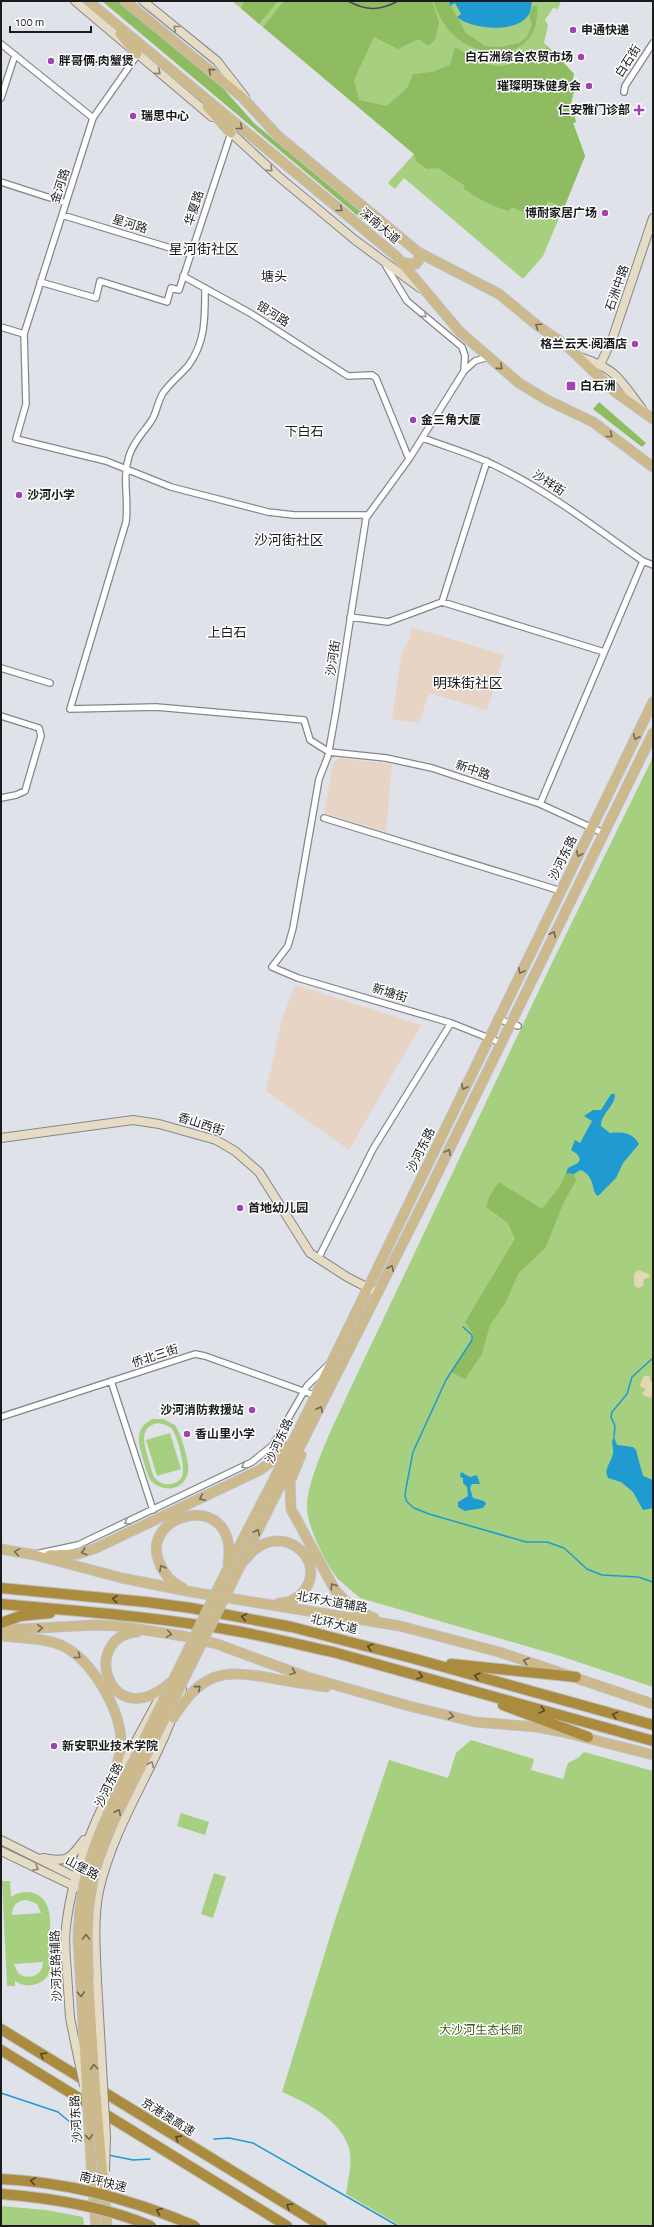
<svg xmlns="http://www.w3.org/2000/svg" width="654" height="2227" viewBox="0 0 654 2227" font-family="'Alegreya Sans','Noto Sans SC',sans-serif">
  <rect width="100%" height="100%" fill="#dfe2e8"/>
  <path fill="#e8d4c5" d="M 412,627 L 504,655 L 487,710 L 429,693 L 419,723 L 392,719 L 402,652 L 410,638 Z
    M 338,758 L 392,764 L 386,832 L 324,813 L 333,764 Z
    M 295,985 L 421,1025 L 349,1150 L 266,1091 L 282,1019 Z"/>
  <path fill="#a7cf80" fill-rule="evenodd" d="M 232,1 L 561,1 L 558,9 L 553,8 L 545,20 L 548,25 L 544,43 L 556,54 L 574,74 L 570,89 L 574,91 L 571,103 L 576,122 L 573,123 L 585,156 L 543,256 L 523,279 L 404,178 L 395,189 L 388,183 L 414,154 Z
    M 653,757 L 653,1687 L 557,1655 L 360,1598 C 353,1592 346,1586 339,1580 C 327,1567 307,1526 307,1508 C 306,1478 339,1414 352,1385 L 551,965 Z
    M 153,1419 L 163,1419 L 175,1425 C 181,1434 190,1462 188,1472 C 185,1490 164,1493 152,1482 C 147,1476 146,1467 143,1459 C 138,1443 134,1427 153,1419 ZM 158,1423 C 163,1424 168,1425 172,1429 C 178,1437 186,1469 182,1477 C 176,1486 162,1487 155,1478 C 152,1474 151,1467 149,1461 C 145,1447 137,1427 158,1423 Z
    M 170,1433 L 181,1469 L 157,1476 L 146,1440 Z
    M 471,1740 L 534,1759 L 531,1770 L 563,1779 L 568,1763 L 578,1758 L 584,1752 L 653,1771 L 653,2226 L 401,2226 L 346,2194 C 348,2180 353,2162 349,2148 C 340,2119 307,2103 282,2092 L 336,1917 L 389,1760 L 448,1778 L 456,1753 Z
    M 181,1813 L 209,1822 L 205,1835 L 177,1826 Z
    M 214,1873 L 226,1877 L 213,1918 L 201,1914 Z
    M 2,1881 L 10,1881 L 11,1897 C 24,1888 43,1891 48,1908 C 51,1917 50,1927 50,1936 C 51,1953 57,1978 36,1984 C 28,1987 21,1985 15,1981 L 15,1986 L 7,1986 ZM 27,1900 L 37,1904 L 41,1913 L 12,1915 C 12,1905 18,1900 27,1900 ZM 43,1962 C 43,1976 28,1981 18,1973 L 14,1964 Z
    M 1,2206 L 46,2210 L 83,2217 L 84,2226 L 1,2226 Z"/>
  <path fill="#8fbb61" d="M 102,1 L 122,1 L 214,78 L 254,123 L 368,218 L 368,221 L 364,221 Z
    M 244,1 L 278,1 L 259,24 L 241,8 Z
    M 284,1 L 432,1 L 439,23 L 435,40 L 428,46 L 419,39 L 398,49 L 374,37 L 354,80 L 359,100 L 387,106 L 407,88 L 413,74 L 432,72 L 450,65 L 455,47 C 465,53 487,66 498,66 C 513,66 534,53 548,47 L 574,74 L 570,89 L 574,91 L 571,103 L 576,122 L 573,123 L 585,156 L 564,208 L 548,201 C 538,221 529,214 511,207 L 509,211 C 495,208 476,197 464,189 L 465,186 L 438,168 L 427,169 L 416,161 L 414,154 L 263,27 Z
    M 433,1 L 448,1 L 466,33 L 485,46 L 500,47 L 519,43 L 527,37 L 532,24 L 529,16 L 533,6 L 537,6 C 541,55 492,64 458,39 C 446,30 438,15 433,1 Z
    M 599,402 L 646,443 L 642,447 L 593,409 Z
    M 566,1173 L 574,1174 L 576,1180 L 563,1204 L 546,1247 L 518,1274 L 506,1302 L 490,1325 L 482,1354 L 465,1379 L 451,1372 L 472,1340 L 473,1334 L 465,1322 L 515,1239 L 508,1223 L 486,1207 L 490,1195 L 499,1182 L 542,1209 L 560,1186 Z"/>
  <path fill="#e2d8b3" d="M 638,1270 L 649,1274 L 650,1277 L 644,1279 L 643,1286 L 638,1288 L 634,1285 L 634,1274 Z
    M 645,1376 L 650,1376 L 650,1380 L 653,1384 L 653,1395 L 650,1398 L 643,1395 L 642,1393 L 646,1390 L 640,1386 L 643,1377 Z"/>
  <path fill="#1f9bd1" d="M 449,1 L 532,1 C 531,7 531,14 526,18 C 512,33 471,29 457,17 L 461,14 L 455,3 L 450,6 Z
    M 611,1094 L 615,1094 C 615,1107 601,1113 601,1126 L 610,1133 C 623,1132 632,1132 639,1144 L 623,1163 L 616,1178 L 598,1196 C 591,1193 596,1175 580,1170 L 574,1174 L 566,1173 L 568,1168 L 578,1163 L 580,1159 L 577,1154 L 571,1150 L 575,1140 L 580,1143 L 592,1121 L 584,1116 L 593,1110 L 601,1110 Z
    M 614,1437 L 617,1445 L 633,1447 L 636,1450 L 643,1476 L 653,1480 L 653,1508 L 643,1510 L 633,1492 L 621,1482 L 608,1478 C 603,1468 612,1462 613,1453 C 614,1447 610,1443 614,1437 Z
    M 461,1472 L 470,1477 L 477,1475 L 480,1484 L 472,1484 L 470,1488 L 473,1498 L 484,1501 L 486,1504 L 483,1508 L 465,1511 L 458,1507 L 458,1502 L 468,1496 L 467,1487 L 463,1483 L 463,1478 L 460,1477 Z"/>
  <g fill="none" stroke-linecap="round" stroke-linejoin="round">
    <path stroke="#1f9bd1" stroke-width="1.5" d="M 463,1327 L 472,1335 L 472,1340 L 446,1380 L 413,1452 L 406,1488 L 405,1496 L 407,1502 L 414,1508 L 429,1514 L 526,1542 L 547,1542 L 564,1548 L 587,1569 L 602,1575 L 638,1577 L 653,1582
      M 614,1437 L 615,1426 L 611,1417 L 612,1412 L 627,1394 L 632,1377 L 653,1358
      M 1,2093 L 58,2112 L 71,2123 L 86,2142
      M 214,2139 L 229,2138 L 253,2143 L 398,2226
      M 108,2155 L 133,2160 L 150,2159"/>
    <defs>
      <path id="street" d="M 1,44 L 93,118
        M 138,54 L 93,118 L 24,334 L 26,404 L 16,439 L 106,461 L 171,487 L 268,512 L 294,515 L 368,515
        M 624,92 L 625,86 L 653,43
        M 1,98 L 15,55
        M 1,182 L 66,203
        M 62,215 L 190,254
        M 386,266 L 407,301 L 462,347 L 465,356 L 464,371
        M 183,276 L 250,313 L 348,376 L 372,375 L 376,378 L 409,459
        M 40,282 L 96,298 L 100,281 L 167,302 L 171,288 L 179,290 L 231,133
        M 205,288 C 205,317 206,342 188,366 C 180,375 170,383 163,393 C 158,401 157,410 153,418 C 145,432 135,438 129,456 C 122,478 129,500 126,522 L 70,709 L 156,707 L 304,720 L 310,740 L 329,752 L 386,758 L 432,768 L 540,804 L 603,833
        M 1,327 L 24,334
        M 488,357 L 475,361 L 464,371 L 409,459 L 366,518 L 336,711 L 328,756 L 319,779 L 293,928 L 288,946 L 272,967 L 298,978 L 451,1023 L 501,1043
        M 423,438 C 449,448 476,455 500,468 C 551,493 597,529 643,561 L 653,565
        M 442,602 L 604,652
        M 350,617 L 388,622 L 442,602 L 487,461
        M 1,668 L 50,683
        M 1,716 L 39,728 L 41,736 L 25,791 L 16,795 L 1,798
        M 540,804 L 643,561
        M 324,818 L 561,891
        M 498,1019 L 518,1026
        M 318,1259 L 373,1149 L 451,1023
        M 111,1381 L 153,1510
        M 1,1417 L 195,1354 L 205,1356 L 314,1395
        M 36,1554 L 78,1545 L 252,1462 L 273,1445 L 307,1386 L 328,1365"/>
      <path id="secondary" d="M 75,1 L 212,117
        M 143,1 L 217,61 L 245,97
        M 227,129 L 278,176 L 355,240 L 420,288
        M 580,357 C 617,369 620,380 642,409
        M 600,365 L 613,337 L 653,218
        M 1,1138 L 133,1120 L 159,1124 L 216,1140 L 235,1151 L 259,1172 L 310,1253 L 347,1277 L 378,1293
        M 1,1840 L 81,1880
        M 1,1851 L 78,1888
        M 43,1858 C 67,1863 70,1859 84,1840
        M 67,1973 C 66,1958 64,1942 66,1927 C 75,1844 120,1772 158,1700 L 168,1686
        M 97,1981 C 96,1952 93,1920 99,1891 C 115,1819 162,1759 182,1689"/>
      <path id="primary" d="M 88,1 L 396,256 L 460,332 L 519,383 L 547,400 L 593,422 L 653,467
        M 125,1 L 242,97 L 278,136 L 418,252 L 499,294 L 538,326 L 567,346 L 614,391 L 653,419
        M 120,34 L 137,54
        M 207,107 L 231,133
        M 405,263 L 416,264 L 419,260 L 418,252
        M 301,1455 L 290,1482 L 291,1509 L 335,1590 C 346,1603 358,1612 374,1618
        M 276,1494 L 421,1207 L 653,733
        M 1,1549 L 35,1555 L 122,1578 L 192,1592 L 400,1626 L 499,1652 L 653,1704
        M 49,1555 L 78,1554 L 96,1548 L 260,1470 L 275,1459 L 285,1446
        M 245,1560 C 279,1514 333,1562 301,1594 C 295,1600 287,1603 279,1603
        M 227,1570 L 288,1452 L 653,702
        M 183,1588 C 172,1583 163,1573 159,1562 C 139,1512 240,1488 228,1564
        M 1,1630 L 96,1625 L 118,1626 L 183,1636 L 217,1644 L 307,1677 L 409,1706 L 475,1722 L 537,1727 L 563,1732 L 653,1755
        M 137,1632 C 79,1637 109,1738 172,1681
        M 1,1636 C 21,1638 43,1638 61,1645 C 92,1659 121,1710 121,1743 C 120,1760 113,1777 108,1793
        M 173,1718 C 201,1673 221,1669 271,1678 C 289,1682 308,1684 326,1687
        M 92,2177 L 96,2226
        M 104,2190 L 107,2226"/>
      <path id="highway" d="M 1,1588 L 146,1602 L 191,1608 L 292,1627 L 408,1657 L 653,1725
        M 1,1604 C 79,1611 158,1617 236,1631 C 269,1637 301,1645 333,1652 L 653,1741
        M 1,1623 L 20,1616 L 50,1613
        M 451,1664 L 576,1677
        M 503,1705 L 588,1737
        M 1,2029 L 322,2226
        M 1,2050 L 287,2226"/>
    </defs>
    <use href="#street" stroke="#84878c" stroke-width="8"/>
    <use href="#secondary" stroke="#84878c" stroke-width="10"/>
    <use href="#primary" stroke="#bfbfc0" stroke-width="11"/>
    <use href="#highway" stroke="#bfbfc0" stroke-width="12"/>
    <use href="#street" stroke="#fff" stroke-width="5.5"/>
    <use href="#secondary" stroke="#e6dcc5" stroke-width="8"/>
    <use href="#primary" stroke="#cdba8c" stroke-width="9"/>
    <use href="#highway" stroke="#ab8c3f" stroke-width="10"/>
    <path stroke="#4c4d50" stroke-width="1.5" d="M 348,1 C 366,11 380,11 398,1"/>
    <defs>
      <path id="secondary-bridge" d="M 67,1973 L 70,2018 L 84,2086
        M 97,1981 L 106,2136 L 105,2171"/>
      <path id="primary-bridge" d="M 92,2177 L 78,1939 C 79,1859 113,1803 147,1734 C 174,1679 200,1625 227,1570
        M 104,2189 C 99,2133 94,2077 91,2020 C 87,1950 80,1897 109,1830 L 276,1494"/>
      <path id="highway-bridge" d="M 1,2179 C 69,2182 133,2200 195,2226
        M 1,2194 C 52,2198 103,2206 151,2226"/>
    </defs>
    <use href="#secondary-bridge" stroke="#84878c" stroke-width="10" stroke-linecap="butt"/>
    <use href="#primary-bridge" stroke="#bfbfc0" stroke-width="11" stroke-linecap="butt"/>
    <use href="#highway-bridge" stroke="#bfbfc0" stroke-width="12" stroke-linecap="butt"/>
    <use href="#secondary-bridge" stroke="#e6dcc5" stroke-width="8"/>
    <use href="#primary-bridge" stroke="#cdba8c" stroke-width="9"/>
    <use href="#highway-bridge" stroke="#ab8c3f" stroke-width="10"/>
  </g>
  <defs><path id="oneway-chevron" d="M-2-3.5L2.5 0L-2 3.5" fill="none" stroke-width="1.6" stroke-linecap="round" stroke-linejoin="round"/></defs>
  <g stroke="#8a8579">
    <use href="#oneway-chevron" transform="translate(176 28) rotate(-141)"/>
    <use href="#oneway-chevron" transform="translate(158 72) rotate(40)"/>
    <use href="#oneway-chevron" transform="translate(270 169) rotate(43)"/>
    <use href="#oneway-chevron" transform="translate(151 1764) rotate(-64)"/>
    <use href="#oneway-chevron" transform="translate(36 1868) rotate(26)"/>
  </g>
  <g stroke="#746a54">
    <use href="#oneway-chevron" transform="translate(211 71) rotate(-140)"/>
    <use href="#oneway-chevron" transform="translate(240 127) rotate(39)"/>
    <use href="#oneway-chevron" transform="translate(340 209) rotate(39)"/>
    <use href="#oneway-chevron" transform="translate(538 326) rotate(-145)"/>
    <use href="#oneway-chevron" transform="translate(500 367) rotate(40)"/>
    <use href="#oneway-chevron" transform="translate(610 435) rotate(38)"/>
    <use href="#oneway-chevron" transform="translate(636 737) rotate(116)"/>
    <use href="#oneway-chevron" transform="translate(579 854) rotate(116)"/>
    <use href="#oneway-chevron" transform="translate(553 934) rotate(-64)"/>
    <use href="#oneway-chevron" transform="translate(521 971) rotate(116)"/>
    <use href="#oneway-chevron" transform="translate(464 1087) rotate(116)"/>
    <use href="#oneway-chevron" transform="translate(448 1152) rotate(-64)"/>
    <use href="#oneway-chevron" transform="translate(391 1268) rotate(-64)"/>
    <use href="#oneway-chevron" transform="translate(320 1409) rotate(-64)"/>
    <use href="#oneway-chevron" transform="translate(202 1498) rotate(155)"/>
    <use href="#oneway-chevron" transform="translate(257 1532) rotate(-64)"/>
    <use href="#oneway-chevron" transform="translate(17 1552) rotate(-171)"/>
    <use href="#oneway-chevron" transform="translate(84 1552) rotate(163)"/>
    <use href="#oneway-chevron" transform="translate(162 1568) rotate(-120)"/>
    <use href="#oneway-chevron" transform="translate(333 1586) rotate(-125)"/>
    <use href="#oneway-chevron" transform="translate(40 1628) rotate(-4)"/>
    <use href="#oneway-chevron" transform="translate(169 1634) rotate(9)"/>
    <use href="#oneway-chevron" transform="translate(78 1656) rotate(38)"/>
    <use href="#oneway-chevron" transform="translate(526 1661) rotate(-163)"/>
    <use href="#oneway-chevron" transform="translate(293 1672) rotate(20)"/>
    <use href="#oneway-chevron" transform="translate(198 1688) rotate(-41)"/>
    <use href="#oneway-chevron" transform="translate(451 1716) rotate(13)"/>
    <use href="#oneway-chevron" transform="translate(118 1812) rotate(-64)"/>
    <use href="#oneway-chevron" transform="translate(86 1937) rotate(-91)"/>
    <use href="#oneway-chevron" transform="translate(81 1994) rotate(87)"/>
    <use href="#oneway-chevron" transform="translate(94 2067) rotate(-94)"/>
    <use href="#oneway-chevron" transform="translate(89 2137) rotate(86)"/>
  </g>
  <g stroke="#989899">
    <use href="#oneway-chevron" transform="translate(424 315) rotate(40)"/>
    <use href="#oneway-chevron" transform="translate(244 1466) rotate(154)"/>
    <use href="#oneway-chevron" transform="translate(127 1522) rotate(154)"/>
  </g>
  <g stroke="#54482b">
    <use href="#oneway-chevron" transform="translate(115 1599) rotate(-175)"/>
    <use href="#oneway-chevron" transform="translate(244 1617) rotate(-169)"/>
    <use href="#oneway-chevron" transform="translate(370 1647) rotate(-165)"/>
    <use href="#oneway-chevron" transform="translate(420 1676) rotate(16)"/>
    <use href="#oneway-chevron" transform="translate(477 1676) rotate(-164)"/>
    <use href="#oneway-chevron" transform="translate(542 1710) rotate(15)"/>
    <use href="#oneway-chevron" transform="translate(615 1715) rotate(-165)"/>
    <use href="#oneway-chevron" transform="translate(43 2055) rotate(-148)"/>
    <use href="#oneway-chevron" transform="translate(178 2138) rotate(-148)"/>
    <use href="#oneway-chevron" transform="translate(33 2181) rotate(-172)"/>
    <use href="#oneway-chevron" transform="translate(289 2206) rotate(-148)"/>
    <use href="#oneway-chevron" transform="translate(159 2211) rotate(-159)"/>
  </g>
  <g fill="#9d45b1" stroke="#fff" stroke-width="1.5">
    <circle cx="573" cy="30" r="4"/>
    <circle cx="581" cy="57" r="4"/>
    <circle cx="51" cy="61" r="4"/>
    <circle cx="589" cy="86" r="4"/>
    <path d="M637 104h4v4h4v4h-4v4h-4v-4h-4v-4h4z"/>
    <circle cx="133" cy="116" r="4"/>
    <circle cx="605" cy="213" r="4"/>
    <circle cx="635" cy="344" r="4"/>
    <rect x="566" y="381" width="10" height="10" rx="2"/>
    <circle cx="413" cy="420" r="4"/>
    <circle cx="19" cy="495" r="4"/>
    <circle cx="240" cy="1208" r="4"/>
    <circle cx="252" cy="1410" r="4"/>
    <circle cx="187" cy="1434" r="4"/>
    <circle cx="54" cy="1746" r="4"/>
  </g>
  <g text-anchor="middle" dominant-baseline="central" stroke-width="3" stroke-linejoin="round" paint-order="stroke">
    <g font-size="12" font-weight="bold" fill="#1a1b1d" stroke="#fff" text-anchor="start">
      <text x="581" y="30">申通快递</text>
      <text x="573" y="57" text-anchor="end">白石洲综合农贸市场</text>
      <text x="59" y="61">胖哥俩·肉蟹煲</text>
      <text x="581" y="86" text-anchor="end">璀璨明珠健身会</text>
      <text x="630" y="110" text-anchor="end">仁安雅门诊部</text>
      <text x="141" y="116">瑞思中心</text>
      <text x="597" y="213" text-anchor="end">博耐家居广场</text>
      <text x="627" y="344" text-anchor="end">格兰云天·阅酒店</text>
      <text x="580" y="386">白石洲</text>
      <text x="421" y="420">金三角大厦</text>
      <text x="27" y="495">沙河小学</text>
      <text x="248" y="1208">首地幼儿园</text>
      <text x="244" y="1410" text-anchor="end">沙河消防救援站</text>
      <text x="195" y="1434">香山里小学</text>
      <text x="62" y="1746">新安职业技术学院</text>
    </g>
    <g font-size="12" fill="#1a1b1d" stroke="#fff">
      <text transform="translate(628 61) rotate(-57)">白石街</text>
      <text transform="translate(60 186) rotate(-72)">金河路</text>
      <text transform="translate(194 208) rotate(-72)">华夏路</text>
      <text transform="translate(130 224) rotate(17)">星河路</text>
      <text transform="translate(380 226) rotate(40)">深南大道</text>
      <text transform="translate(617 288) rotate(-71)">石洲中路</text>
      <text transform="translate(273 314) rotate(32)">银河路</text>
      <text transform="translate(549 483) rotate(33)">沙祥街</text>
      <text transform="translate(333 658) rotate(-81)">沙河街</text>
      <text transform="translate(473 770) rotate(19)">新中路</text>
      <text transform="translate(563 858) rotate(-64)">沙河东路</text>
      <text transform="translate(390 993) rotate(17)">新塘街</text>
      <text transform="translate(201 1124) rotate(18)">香山西街</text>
      <text transform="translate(421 1150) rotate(-64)">沙河东路</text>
      <text transform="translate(155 1356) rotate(-18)">侨北三街</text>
      <text transform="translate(279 1441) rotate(-65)">沙河东路</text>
      <text transform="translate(332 1602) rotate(10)">北环大道辅路</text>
      <text transform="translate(334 1624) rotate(14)">北环大道</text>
      <text transform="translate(109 1785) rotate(-64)">沙河东路</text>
      <text transform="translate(82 1868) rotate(28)">山堡路</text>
      <text transform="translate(56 1966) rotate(-92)">沙河东路辅路</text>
      <text transform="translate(168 2117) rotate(32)">京港澳高速</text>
      <text transform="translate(76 2119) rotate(-94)">沙河东路</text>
      <text transform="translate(103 2182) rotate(14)">南坪快速</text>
    </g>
    <g font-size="12" fill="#3c581a" stroke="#fff">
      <text x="481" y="2030">大沙河生态长廊</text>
    </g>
    <g font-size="13" fill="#1a1b1d" stroke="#fff">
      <text x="274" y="277">塘头</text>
      <text x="304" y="432">下白石</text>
      <text x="227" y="633">上白石</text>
    </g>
    <g font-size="14" fill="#1a1b1d" stroke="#fff">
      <text x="204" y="250">星河街社区</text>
      <text x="289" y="541">沙河街社区</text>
      <text x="468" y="684">明珠街社区</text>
    </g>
  </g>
  <rect width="654" height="2227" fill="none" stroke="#1a1b1d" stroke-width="4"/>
  <path d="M10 26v6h81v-6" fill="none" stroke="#1a1b1d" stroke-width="2"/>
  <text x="16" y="26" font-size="12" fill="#1a1b1d" stroke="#ffffff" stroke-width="3" paint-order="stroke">100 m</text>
</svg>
